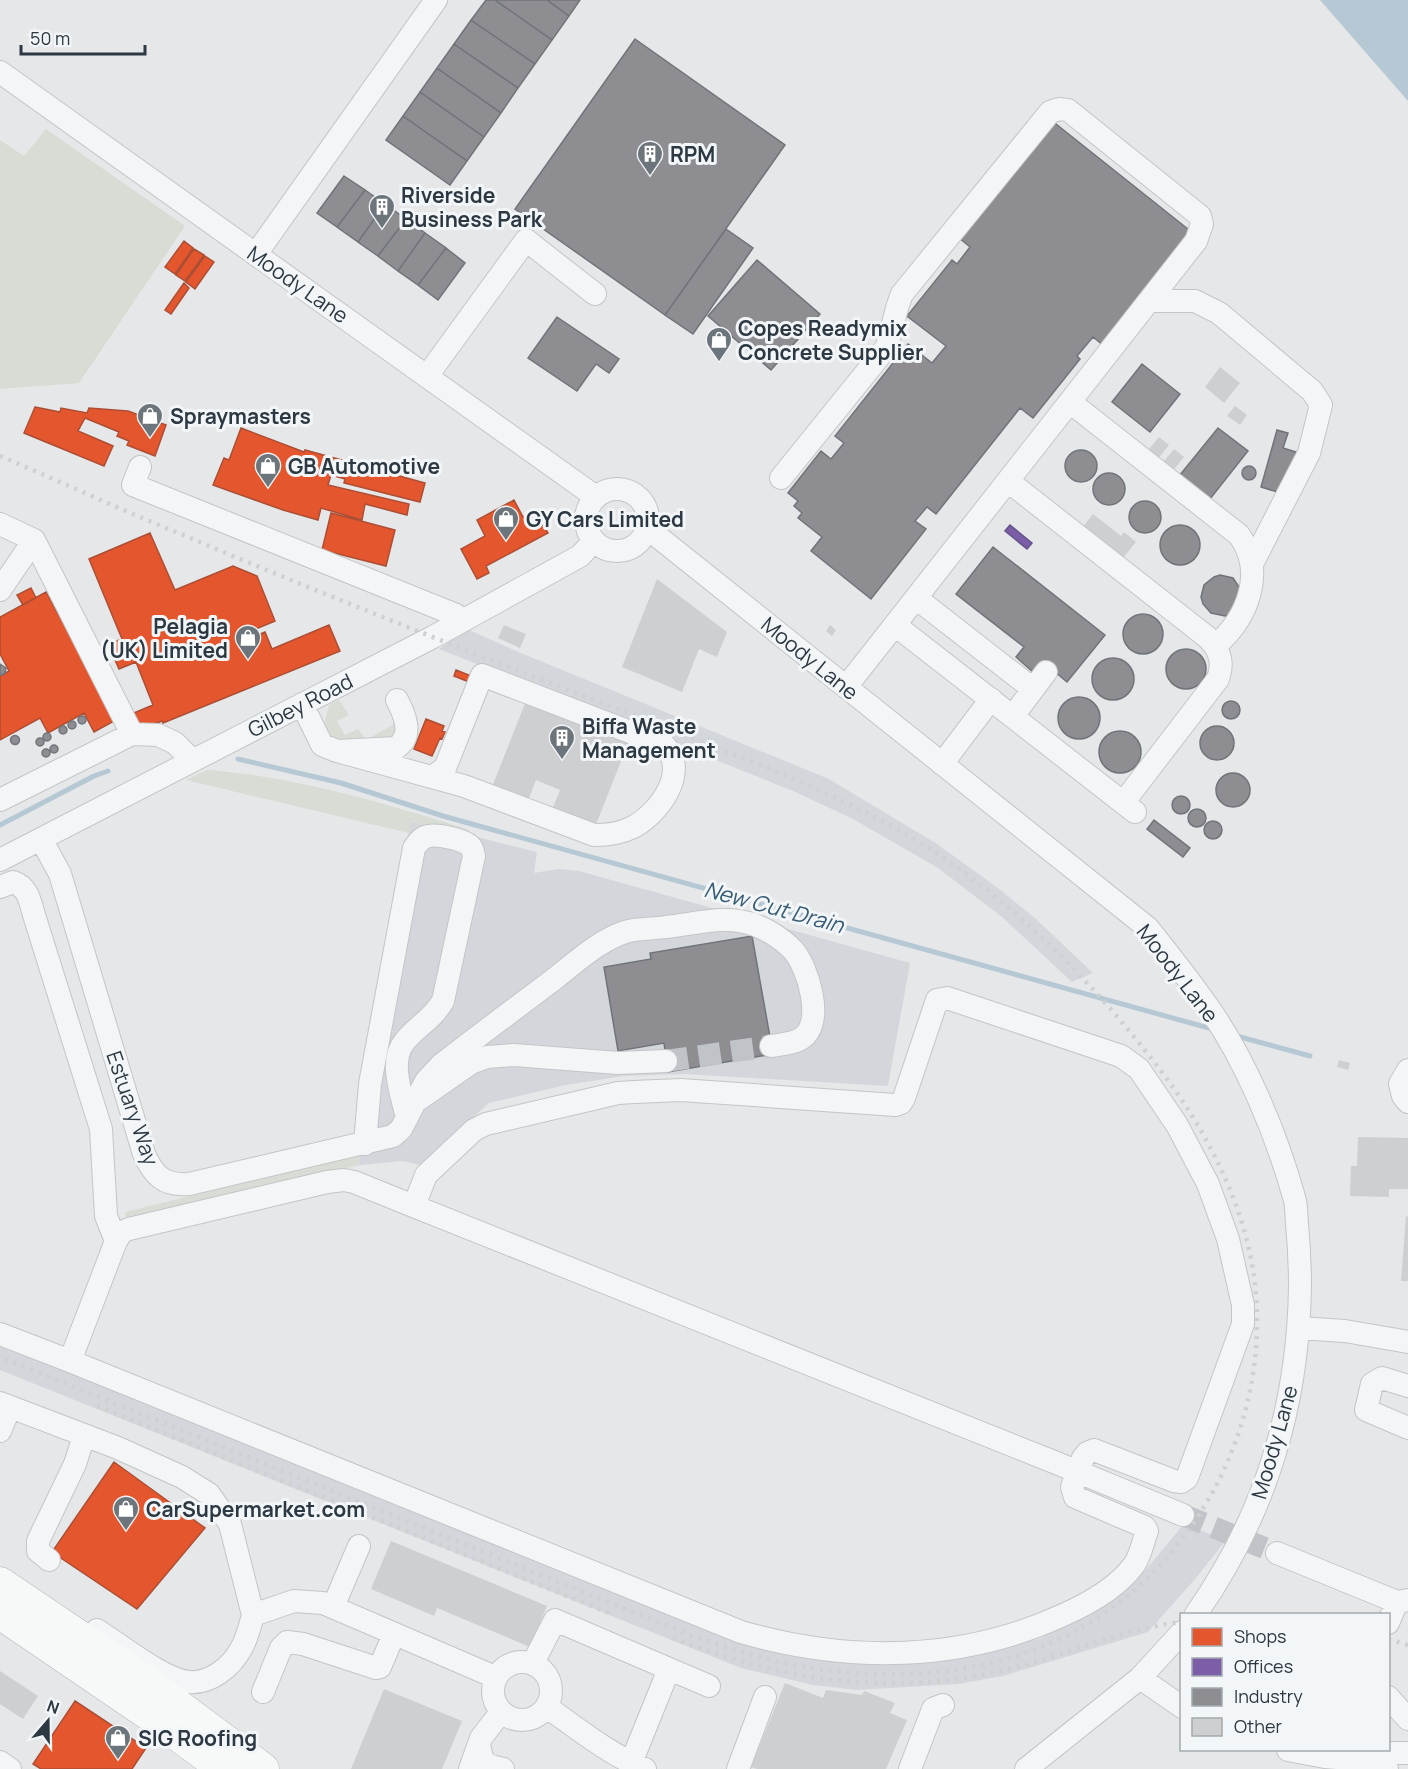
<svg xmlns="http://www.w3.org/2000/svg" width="1408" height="1769" viewBox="0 0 1408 1769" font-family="Manrope,sans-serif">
  <rect width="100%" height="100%" fill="#e5e7e9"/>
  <path fill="#d3d7dc" d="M 467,629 L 516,651 L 829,779 L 937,844 L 998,888 L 1037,920 L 1093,973 L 1072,982 L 1002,917 L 938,868 L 853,819 L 793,791 L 439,649 Z
    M 411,821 L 537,852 L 534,873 L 559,869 L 579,871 L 910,963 L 888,1086 L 685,1074 L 623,1076 L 566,1085 L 489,1103 L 421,1165 L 402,1161 L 360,1165 L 354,1127 Z
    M 0,1341 L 773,1646 L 1002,1648 L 1039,1639 L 1071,1623 L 1123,1588 L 1148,1567 L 1184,1524 L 1226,1540 L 1196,1578 L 1148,1632 L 1003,1676 L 958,1684 L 856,1690 L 813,1685 L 741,1668 L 0,1370 Z"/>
  <path fill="#d7ddd5" d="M 46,129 L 185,226 L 79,383 L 0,389 L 0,140 L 24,156 Z
    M 339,700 L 349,715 L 337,721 L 345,735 L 358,729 L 366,740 L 398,722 L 398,737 L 335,744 L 324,725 L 329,705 Z
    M 207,770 C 297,777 384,803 469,830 L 466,835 L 412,821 L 409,833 L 186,780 Z
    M 358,1155 L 360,1165 L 126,1220 L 125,1212 Z"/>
  <path fill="#b5c8d3" d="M 1320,0 L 1408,0 L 1408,101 Z"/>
  <path fill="#e4572e" stroke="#ad4e34" stroke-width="1.5" d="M 184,241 L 193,248 L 175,274 L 165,267 Z
    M 194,249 L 204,255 L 185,281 L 176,275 Z
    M 205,256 L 214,262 L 195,289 L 186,282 Z
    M 184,283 L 189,288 L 171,314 L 165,310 Z
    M 35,407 L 60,412 L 61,408 L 87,413 L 89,408 L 128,411 L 166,425 L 155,456 L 127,445 L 129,441 L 117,436 L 119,432 L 85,418 L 78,431 L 113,446 L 104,466 L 24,433 Z
    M 241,428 L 304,452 L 305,450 L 425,483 L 420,502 L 344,483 L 345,479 L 331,475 L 328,485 L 409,504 L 407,515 L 365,504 L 362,520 L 321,508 L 318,520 L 283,510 L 213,485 L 224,458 L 229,460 Z
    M 514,500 L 523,517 L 535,511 L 548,533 L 486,566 L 489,573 L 477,579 L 461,549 L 485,536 L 477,520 Z
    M 331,513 L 395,530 L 386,566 L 322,550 Z
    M 150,533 L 175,590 L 233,566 L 257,576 L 275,621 L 251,631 L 253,637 L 265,632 L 272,649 L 329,625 L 340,651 L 163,723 L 162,721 L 141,729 L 134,713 L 153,705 L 136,662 L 119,669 L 108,644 L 122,639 L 89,559 Z
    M 31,588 L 36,598 L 23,605 L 17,595 Z
    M 46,592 L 116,720 L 94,732 L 84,713 L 48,733 L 40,718 L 0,740 L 0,676 L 9,671 L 0,654 L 0,617 Z
    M 456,670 L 471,676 L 469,682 L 454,676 Z
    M 426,719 L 444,726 L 442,731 L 445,732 L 442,739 L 440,738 L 432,756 L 414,749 Z
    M 114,1462 L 205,1528 L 137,1609 L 52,1552 Z
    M 75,1701 L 146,1748 L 132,1769 L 41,1769 L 33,1764 Z"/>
  <path fill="#7b5ea7" stroke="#635389" stroke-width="1.5" d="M 1010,525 L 1032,543 L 1027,549 L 1005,531 Z"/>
  <path fill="#8d8d92" stroke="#70747a" stroke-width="1.5" d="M 486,0 L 495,0 L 552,40 L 535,64 L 471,20 Z
    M 495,0 L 547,0 L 569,16 L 552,40 Z
    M 547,0 L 580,0 L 569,16 Z
    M 471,20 L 535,64 L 518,88 L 454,44 Z
    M 635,39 L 785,145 L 665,315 L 515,209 Z
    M 454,44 L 518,88 L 501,113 L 437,68 Z
    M 437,68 L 501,113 L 484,137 L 420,92 Z
    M 420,92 L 484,137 L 467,161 L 403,116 Z
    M 403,116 L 467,161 L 450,185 L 386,140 Z
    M 1051,120 L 1193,233 L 1104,346 L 1093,337 L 1077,356 L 1080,359 L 1033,418 L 1020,408 L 936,514 L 927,507 L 915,521 L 926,529 L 871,599 L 811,551 L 822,537 L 798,518 L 802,513 L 794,506 L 798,501 L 788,493 L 821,451 L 831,459 L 844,443 L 835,436 L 908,344 L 932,363 L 946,346 L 907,316 L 952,260 L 957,264 L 970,247 L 958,237 Z
    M 344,176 L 365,190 L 337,227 L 317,213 Z
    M 365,190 L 385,204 L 358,242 L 337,227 Z
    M 385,204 L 406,219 L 378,256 L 358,242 Z
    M 406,219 L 425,233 L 398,271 L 378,256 Z
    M 726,229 L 753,248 L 693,334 L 665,315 Z
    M 425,233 L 446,248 L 418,285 L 398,271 Z
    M 446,248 L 465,263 L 438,300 L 418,285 Z
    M 757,260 L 820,314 L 771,370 L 708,316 Z
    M 557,317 L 619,359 L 609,373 L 596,364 L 577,391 L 528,358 Z
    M 1142,364 L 1180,394 L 1150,432 L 1112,402 Z
    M 1218,428 L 1248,451 L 1210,499 L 1180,475 Z
    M 1277,430 L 1288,433 L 1283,448 L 1296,452 L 1284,494 L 1261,487 Z
    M1065 466a16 16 0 1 1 32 0a16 16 0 1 1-32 0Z
    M1242 473a7 7 0 1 1 14 0a7 7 0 1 1-14 0Z
    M1093 489a16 16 0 1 1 32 0a16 16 0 1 1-32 0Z
    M1129 517a16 16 0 1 1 32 0a16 16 0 1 1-32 0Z
    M1160 545a20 20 0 1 1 40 0a20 20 0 1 1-40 0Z
    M 993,547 L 1105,635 L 1067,682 L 1043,662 L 1034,673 L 1016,657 L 1024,647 L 956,594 Z
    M 1220,575 L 1233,578 L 1241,590 L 1231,614 L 1225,616 L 1211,613 L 1203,604 L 1201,597 L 1204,585 L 1214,577 Z
    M1123 634a20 20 0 1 1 40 0a20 20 0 1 1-40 0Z
    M1166 669a20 20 0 1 1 40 0a20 20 0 1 1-40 0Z
    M1092 679a21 21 0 1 1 42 0a21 21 0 1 1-42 0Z
    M 0,664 L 6,668 L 5,673 L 2,675 L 0,675 Z
    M1058 718a21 21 0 1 1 42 0a21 21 0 1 1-42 0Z
    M1222 710a9 9 0 1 1 18 0a9 9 0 1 1-18 0Z
    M78 720a4 4 0 1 1 8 0a4 4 0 1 1-8 0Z
    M68 725a4 4 0 1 1 8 0a4 4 0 1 1-8 0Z
    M59 730a4 4 0 1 1 8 0a4 4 0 1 1-8 0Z
    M1200 743a17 17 0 1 1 34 0a17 17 0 1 1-34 0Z
    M1099 752a21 21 0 1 1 42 0a21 21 0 1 1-42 0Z
    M43 737a4 4 0 1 1 8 0a4 4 0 1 1-8 0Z
    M10.5 740a4.5 4.5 0 1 1 9 0a4.5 4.5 0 1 1-9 0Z
    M36 742a4 4 0 1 1 8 0a4 4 0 1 1-8 0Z
    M50 749a4 4 0 1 1 8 0a4 4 0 1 1-8 0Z
    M42 753a4 4 0 1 1 8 0a4 4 0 1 1-8 0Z
    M1216 790a17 17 0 1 1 34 0a17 17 0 1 1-34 0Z
    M1172 805a9 9 0 1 1 18 0a9 9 0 1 1-18 0Z
    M1188 818a9 9 0 1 1 18 0a9 9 0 1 1-18 0Z
    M 1154,820 L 1190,848 L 1183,857 L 1147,829 Z
    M1204 830a9 9 0 1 1 18 0a9 9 0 1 1-18 0Z
    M 752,936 L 773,1054 L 668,1072 L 664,1043 L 618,1051 L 604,967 L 651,959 L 650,953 Z"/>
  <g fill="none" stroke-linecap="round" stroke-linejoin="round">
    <path stroke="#b5c8d3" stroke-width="5" d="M 238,759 L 341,783 L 443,816 L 1216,1030
      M 0,825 L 94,776 L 108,771
      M 1233,1035 L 1310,1056"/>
  </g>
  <path fill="#cdcfd1" d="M 1220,367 L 1240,383 L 1224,403 L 1205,387 Z
    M 1235,406 L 1247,415 L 1240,425 L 1227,416 Z
    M 1159,437 L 1169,445 L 1156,461 L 1146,453 Z
    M 1174,449 L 1184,457 L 1171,473 L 1161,465 Z
    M 1093,514 L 1121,536 L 1124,532 L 1136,542 L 1118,564 L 1079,532 Z
    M 657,579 L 727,632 L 717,657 L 699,649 L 682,692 L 622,667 Z
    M 504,625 L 526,634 L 520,648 L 498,638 Z
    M 830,625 L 836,630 L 832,636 L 826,631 Z
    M 526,701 L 629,741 L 595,827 L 552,810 L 560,790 L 536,780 L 528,801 L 492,787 Z
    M 1339,1060 L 1350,1063 L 1348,1070 L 1337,1067 Z
    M 1358,1137 L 1408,1138 L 1408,1189 L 1389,1189 L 1389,1197 L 1350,1196 L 1351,1166 L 1357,1166 Z
    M 1406,1216 L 1408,1217 L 1408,1281 L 1401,1281 Z
    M 391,1541 L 547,1606 L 530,1647 L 437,1608 L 434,1616 L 371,1589 Z
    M 0,1671 L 38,1696 L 23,1719 L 0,1704 Z
    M 785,1683 L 823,1698 L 826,1690 L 862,1695 L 864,1691 L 895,1703 L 890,1713 L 907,1720 L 886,1769 L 757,1769 L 751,1767 Z
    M 384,1689 L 462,1721 L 442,1769 L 351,1769 Z"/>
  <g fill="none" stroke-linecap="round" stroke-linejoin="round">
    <path stroke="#c0c4c8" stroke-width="22" stroke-dasharray="22 11" stroke-linecap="butt" d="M 666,1061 L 771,1046
      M 1183,1515 L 1277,1553"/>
    <defs>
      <path id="minor" d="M 0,72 L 596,497
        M 256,254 L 436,0
        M 1149,301 L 1195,301 L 1219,313 L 1312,391 L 1321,405 L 1309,453 L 1252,564
        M 427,376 L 526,240 L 595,294
        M 1070,402 L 1239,535 C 1266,572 1248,618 1215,646 C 1222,658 1222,667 1218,679 L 1123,803
        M 140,467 L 133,485 L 456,615 L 460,622
        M 781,478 L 886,348 C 893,330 894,312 902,294 L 1050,112 L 1059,109 L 1068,110 L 1200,216 L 1202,224 L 1196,241 L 846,687
        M 1008,481 L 1207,637 L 1215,646
        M586 520a31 31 0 1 1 62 0a31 31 0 1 1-62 0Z
        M 0,524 L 34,540 L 132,734
        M 647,528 L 1148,928 C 1168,953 1188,978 1206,1004 C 1245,1058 1276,1133 1294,1197 C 1297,1205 1296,1215 1297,1224 C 1299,1245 1300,1266 1300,1287 C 1298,1408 1265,1515 1196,1614
        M 0,590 L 34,540
        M 916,598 L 1033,689
        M 895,625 L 1135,812
        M 302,704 L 322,745 L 337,751 L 396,748 C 414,736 405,715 397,700
        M 1013,716 L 1046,672
        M 337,751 L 464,786 L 594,835 C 607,835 619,834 631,828 C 657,816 691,772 664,745 L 482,675 L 445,768 L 432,777
        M 942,764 L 991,699
        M 0,800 L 132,734 L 158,735 L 175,743 L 192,760
        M 41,839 L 60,874 L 144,1154 C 154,1176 164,1186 189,1184 L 393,1136 L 401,1129 L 413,1106
        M 0,860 L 433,637 L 580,556 L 594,541
        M 0,887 L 13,882 C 28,887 30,901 34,915 L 101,1129 L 106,1216 L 116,1241
        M 666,1061 L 618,1063 L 514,1055 L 487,1057 L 471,1063 L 415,1102 L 426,1081 L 441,1065 C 478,1036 516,1008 553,980 C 575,963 598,941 625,932 C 637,928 653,929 666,927 C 696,924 726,914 755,925 C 768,930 783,940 793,950 C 808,967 825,1023 802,1038 C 793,1044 782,1044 771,1046
        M 1408,1070 L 1400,1084 L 1403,1096 L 1408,1102
        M 365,1144 L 370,1084 L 414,848 C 418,842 422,837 429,836 C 437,834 467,840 471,847 C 473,849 473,853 474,856 L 443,1001 C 432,1020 418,1025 405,1041 C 388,1061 402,1095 407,1118
        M 414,1206 L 426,1175 L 474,1130 L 486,1124 L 618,1093 L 634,1092 L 681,1090 L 895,1105 L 901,1103 L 904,1098 L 937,1000 L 947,998 L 1121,1056 L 1139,1069 L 1177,1125 L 1208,1184 L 1228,1239 L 1243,1305 L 1243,1324 L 1187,1478 L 1181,1482 L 1174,1481 L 1094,1450 L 1087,1453 L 1083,1458 L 1072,1487 L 1075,1497 L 1145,1527 L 1147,1531 C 1143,1542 1140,1557 1134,1565 C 1117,1588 1088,1604 1063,1615 C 961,1662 849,1663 741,1632 L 70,1361 L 116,1241 L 122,1232 L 129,1229 L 327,1182 L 344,1180 L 354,1182 L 406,1203 L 1054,1462 L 1183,1515
        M 1299,1328 L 1345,1331 L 1408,1342
        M 0,1334 L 70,1361
        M 1408,1386 L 1382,1378 L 1372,1384 L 1366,1410 L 1408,1428
        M 0,1403 L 118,1448 L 182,1477 L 209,1494 L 230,1524 L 253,1615
        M 0,1431 L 10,1407
        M 1277,1553 L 1397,1602 L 1408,1600
        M 49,1560 L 38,1551 L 38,1541 L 75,1464 L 84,1436
        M 333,1607 L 359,1546
        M 1388,1623 L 1397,1602
        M 97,1630 C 119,1644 164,1680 189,1682 C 210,1684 231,1667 241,1649 C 247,1639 250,1626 253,1615 L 294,1601 L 323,1603 L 495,1677
        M493 1691a29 29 0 1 1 58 0a29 29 0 1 1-58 0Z
        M 533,1663 L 555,1620 L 709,1686
        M 1140,1678 L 1182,1707
        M 263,1692 L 281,1648 L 287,1642 L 303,1644 L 376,1668 L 380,1667 L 394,1634
        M 1388,1697 L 1408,1719
        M 547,1707 C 578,1729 609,1754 645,1769
        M 479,1744 L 482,1758 L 487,1765 L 503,1769
        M 1288,1750 L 1325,1757 L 1360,1760 L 1387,1769
        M 1360,1760 L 1391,1753 L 1408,1753
        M 0,1762 L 10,1769
        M 631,1763 L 669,1669
        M 470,1769 L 481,1738 L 501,1712
        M 738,1769 L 765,1697
        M 910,1769 L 933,1709 L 943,1705
        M 1026,1769 L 1140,1678 L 1182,1632"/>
      <path id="highway" d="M 0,1583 L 148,1683 L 263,1769
        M 0,1613 L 153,1717 L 224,1769"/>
    </defs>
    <use href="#minor" stroke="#c3c5c7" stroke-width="24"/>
    <use href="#highway" stroke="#b7babe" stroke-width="33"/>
    <use href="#minor" stroke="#f4f5f6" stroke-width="22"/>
    <use href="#highway" stroke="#f7f8f8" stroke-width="32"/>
    <path stroke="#ced0d1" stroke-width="4.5" stroke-dasharray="3 6" stroke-linecap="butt" d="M 0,456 C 59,481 117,508 176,532 C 260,568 345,602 430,636 C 519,672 609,705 698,740 C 783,774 869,807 945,859 C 1027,915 1098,989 1158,1067 C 1213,1138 1257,1227 1257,1318 C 1258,1423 1211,1523 1132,1592 C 1043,1669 918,1687 805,1667 C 765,1660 728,1648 690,1635 L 0,1357
      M 97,1406 L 609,1613
      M 673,1638 C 787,1683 904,1699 1024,1665 C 1076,1651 1127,1628 1182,1622
      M 1388,1639 L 1408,1645"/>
  </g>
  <defs>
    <symbol id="building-pin" viewBox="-11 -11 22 30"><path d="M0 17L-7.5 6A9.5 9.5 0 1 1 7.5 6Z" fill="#6d757c" stroke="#f3f6f8"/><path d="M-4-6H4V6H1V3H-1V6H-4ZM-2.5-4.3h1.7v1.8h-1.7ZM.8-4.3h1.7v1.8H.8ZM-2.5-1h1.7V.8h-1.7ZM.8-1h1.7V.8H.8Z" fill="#fff"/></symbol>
    <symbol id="shop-pin" viewBox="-11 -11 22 30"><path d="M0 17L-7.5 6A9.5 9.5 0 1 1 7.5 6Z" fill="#6d757c" stroke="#f3f6f8"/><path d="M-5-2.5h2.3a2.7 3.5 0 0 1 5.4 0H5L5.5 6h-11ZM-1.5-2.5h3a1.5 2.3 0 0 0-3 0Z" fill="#fff"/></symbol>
  </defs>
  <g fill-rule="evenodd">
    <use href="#building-pin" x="635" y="139" width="30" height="40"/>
    <use href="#building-pin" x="367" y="192" width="30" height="40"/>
    <use href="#shop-pin" x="704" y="325" width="30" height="40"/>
    <use href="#shop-pin" x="135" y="401" width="30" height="40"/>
    <use href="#shop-pin" x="253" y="451" width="30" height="40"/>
    <use href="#shop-pin" x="491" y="504" width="30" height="40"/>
    <use href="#shop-pin" x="233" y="623" width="30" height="40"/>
    <use href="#building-pin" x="547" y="723" width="30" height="40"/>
    <use href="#shop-pin" x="111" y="1494" width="30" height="40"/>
    <use href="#shop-pin" x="103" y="1723" width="30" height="40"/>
  </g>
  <g text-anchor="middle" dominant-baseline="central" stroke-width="6" stroke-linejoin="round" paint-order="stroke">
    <g font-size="21" font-weight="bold" fill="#2c3842" stroke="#f3f6f8" text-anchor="start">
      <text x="670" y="154">RPM</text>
      <text x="401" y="195">Riverside<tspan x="401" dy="24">Business Park</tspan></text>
      <text x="738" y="328">Copes Readymix<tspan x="738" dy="24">Concrete Supplier</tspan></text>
      <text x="170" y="416">Spraymasters</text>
      <text x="288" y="466">GB Automotive</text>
      <text x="526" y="519">GY Cars Limited</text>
      <text x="228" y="626" text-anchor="end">Pelagia<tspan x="228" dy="24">(UK) Limited</tspan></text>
      <text x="582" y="726">Biffa Waste<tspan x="582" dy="24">Management</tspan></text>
      <text x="146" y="1509">CarSupermarket.com</text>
      <text x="138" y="1738">SIG Roofing</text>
    </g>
    <g font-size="21" fill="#2c3842" stroke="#f3f6f8">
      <text transform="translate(298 284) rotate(35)">Moody Lane</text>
      <text transform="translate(810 658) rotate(39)">Moody Lane</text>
      <text transform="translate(300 705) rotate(-27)">Gilbey Road</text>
      <text transform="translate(1178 973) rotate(52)">Moody Lane</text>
      <text transform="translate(133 1108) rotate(71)">Estuary Way</text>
      <text transform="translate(1274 1442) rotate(-74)">Moody Lane</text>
    </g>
    <g font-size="22" font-style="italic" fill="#375d75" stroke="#f3f6f8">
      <text transform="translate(774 907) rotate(15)">New Cut Drain</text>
    </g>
  </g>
  <rect x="1180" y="1613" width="210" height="138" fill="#f3f6f8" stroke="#a3aaaf" stroke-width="1.5"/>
  <rect x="1192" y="1628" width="30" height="18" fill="#e4572e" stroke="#a3aaaf" stroke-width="1.5"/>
  <text x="1234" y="1643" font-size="18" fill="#2c3842">Shops</text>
  <rect x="1192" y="1658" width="30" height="18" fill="#7b5ea7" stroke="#a3aaaf" stroke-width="1.5"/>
  <text x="1234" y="1673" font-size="18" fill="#2c3842">Offices</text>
  <rect x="1192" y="1688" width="30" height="18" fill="#8d8d92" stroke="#a3aaaf" stroke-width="1.5"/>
  <text x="1234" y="1703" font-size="18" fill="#2c3842">Industry</text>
  <rect x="1192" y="1718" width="30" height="18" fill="#cdcfd1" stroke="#a3aaaf" stroke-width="1.5"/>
  <text x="1234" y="1733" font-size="18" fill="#2c3842">Other</text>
  <g transform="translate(48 1721) rotate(20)" stroke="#f3f6f8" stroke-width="4.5" paint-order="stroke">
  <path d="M0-4.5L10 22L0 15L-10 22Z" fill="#2c3842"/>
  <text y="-9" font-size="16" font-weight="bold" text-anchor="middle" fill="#2c3842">N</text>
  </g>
  <path d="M21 45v9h124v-9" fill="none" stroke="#2c3842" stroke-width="3"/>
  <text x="30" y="45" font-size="18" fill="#2c3842" stroke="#f3f6f8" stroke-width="4.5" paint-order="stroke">50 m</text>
</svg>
